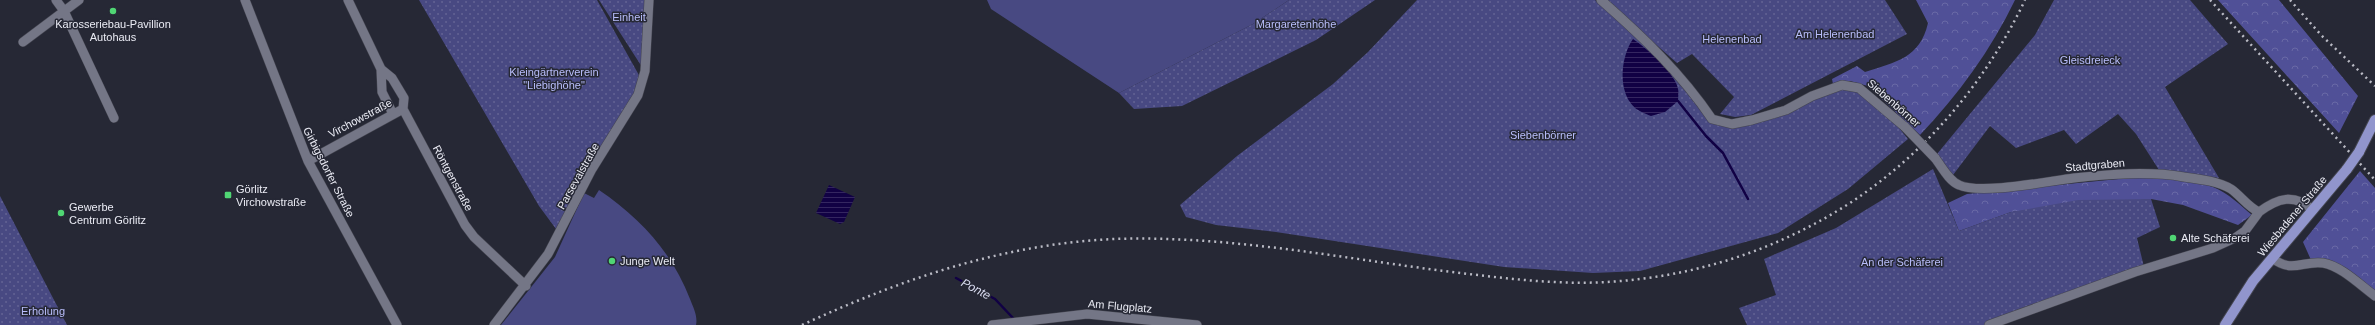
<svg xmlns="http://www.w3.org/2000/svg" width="2375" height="325" viewBox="0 0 2375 325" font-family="Arial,sans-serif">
  <defs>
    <pattern id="forest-crowns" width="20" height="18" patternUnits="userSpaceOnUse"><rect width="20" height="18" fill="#505097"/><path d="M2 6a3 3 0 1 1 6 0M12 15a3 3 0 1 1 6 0" fill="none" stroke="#6969a6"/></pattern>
    <pattern id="park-dots" width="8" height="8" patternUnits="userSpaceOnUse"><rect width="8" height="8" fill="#484982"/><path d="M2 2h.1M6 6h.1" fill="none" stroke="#636394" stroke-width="1.8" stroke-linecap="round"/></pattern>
    <pattern id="water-rules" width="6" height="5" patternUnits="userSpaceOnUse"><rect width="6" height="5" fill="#110144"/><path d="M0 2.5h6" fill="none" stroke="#342660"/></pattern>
  </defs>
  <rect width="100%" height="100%" fill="#262835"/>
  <path fill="#484982" d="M 987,0 L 1289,0 L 1253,24 L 1119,93 L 991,9 Z
    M 599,190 C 640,218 672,252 690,299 C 693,307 698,316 696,325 L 501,325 L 555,257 L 584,193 L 594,198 Z"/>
  <path fill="url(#forest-crowns)" d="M 1916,0 L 2015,0 C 1991,50 1958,95 1920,135 L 1868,86 L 1850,81 L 1833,84 L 1832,79 L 1857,66 L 1865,72 C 1896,62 1920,58 1928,23 Z
    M 2218,0 L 2279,0 L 2358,96 L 2339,133 Z
    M 2360,171 L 2375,188 L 2375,291 L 2327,259 L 2311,260 L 2303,242 Z
    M 2139,177 C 2163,179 2190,179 2213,187 C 2228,193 2240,205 2252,215 L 2238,225 L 2183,205 L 2151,199 L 2011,212 L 1959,231 L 1948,203 L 1967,194 Z"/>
  <path fill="url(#park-dots)" d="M 419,0 L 597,0 L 640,77 L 634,97 L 559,233 L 539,206 Z
    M 599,0 L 648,0 L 642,67 Z
    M 1289,0 L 1375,0 L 1316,40 L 1182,106 L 1134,109 L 1119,93 L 1253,24 Z
    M 1417,0 L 1595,0 L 1671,70 L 1711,121 L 1735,126 L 1842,85 L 1859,88 L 1899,128 L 1908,139 L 1848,189 L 1778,233 L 1640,271 L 1593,273 L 1504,267 L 1276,232 L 1216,225 L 1186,217 L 1180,205 L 1237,156 L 1333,84 L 1368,52 Z
    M 1605,0 L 1885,0 L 1907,34 L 1751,115 L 1735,117 L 1720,114 L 1734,97 L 1692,54 L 1677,63 Z
    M 2054,0 L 2190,0 L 2228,44 L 2165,87 L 2219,178 L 2159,170 L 2136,134 L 2118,114 L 2076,144 L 2064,130 L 2016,148 L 1990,126 L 1953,175 L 1937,154 L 2035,35 Z
    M 1933,169 L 1959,231 L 2011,212 L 2078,200 L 2151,199 L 2160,227 L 2137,238 L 2144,267 L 1985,325 L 1747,325 L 1739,308 L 1776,295 L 1764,259 L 1836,228 Z
    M 0,196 L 67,325 L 0,325 Z"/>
  <path fill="url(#water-rules)" d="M 1633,39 C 1645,47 1676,74 1678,89 C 1679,93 1678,97 1678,101 L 1665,112 L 1651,116 C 1646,114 1638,111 1634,107 C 1617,91 1621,56 1633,39 Z
    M 829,185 L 855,197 L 844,222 L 840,224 L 816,213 Z"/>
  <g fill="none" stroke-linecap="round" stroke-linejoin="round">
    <path stroke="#110144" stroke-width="2.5" d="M 1678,101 L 1706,136 L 1723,153 L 1748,199
      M 956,278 L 995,299 L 1013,318"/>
    <defs>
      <path id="minor" d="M 56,0 L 64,11 L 114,118
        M 245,0 L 308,161 L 397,325
        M 348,0 L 381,69 L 392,78 L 404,98 L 403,109 L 465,225 L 474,237 L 526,286
        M 1601,0 C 1642,36 1681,73 1712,119 L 1732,124 L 1752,120 L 1786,110 L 1812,96 L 1842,85 L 1859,88 L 1905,127
        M 23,42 L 79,0
        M 381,69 L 382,92 L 393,114
        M 1935,158 C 1942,167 1949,181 1959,185 C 1981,195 2049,181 2074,178 C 2110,174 2149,171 2184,177 C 2199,179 2218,181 2231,189 C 2241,196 2248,207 2259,212 C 2278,198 2294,193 2313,210
        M 308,161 L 403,109
        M 2272,258 C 2293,274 2303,260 2323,263 C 2341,266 2360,285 2375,296
        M 494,325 L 548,254 L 592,169 L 638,95 L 645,71 L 649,0
        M 992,325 L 1087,314 L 1197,325
        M 1989,325 L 2135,272 L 2213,248 L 2235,238 L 2245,231 L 2259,212"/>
      <path id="major" d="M 2359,152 L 2375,120
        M 2225,325 L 2253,281 L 2347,169"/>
    </defs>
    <use href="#minor" stroke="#444550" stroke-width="10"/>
    <use href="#major" stroke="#444550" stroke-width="12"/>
    <use href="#minor" stroke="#747686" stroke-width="9"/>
    <use href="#major" stroke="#9195cc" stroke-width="10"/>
    <path stroke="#babbc5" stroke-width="2.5" stroke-dasharray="2 4" stroke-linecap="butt" d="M 2210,0 L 2375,180
      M 2290,0 L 2321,35 L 2375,86
      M 802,325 C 902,279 1003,244 1114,239 C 1227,235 1340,258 1452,272 C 1503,278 1555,285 1607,282 C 1694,277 1777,250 1850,203 C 1926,153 1986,82 2025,0"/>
    <defs>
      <path id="minor-bridge" d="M 1905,127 L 1935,158"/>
      <path id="major-bridge" d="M 2347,169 L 2359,152"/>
    </defs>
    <use href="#minor-bridge" stroke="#444550" stroke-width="10" stroke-linecap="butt"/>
    <use href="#major-bridge" stroke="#444550" stroke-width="12" stroke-linecap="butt"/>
    <use href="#minor-bridge" stroke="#747686" stroke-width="9"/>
    <use href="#major-bridge" stroke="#9195cc" stroke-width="10"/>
  </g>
  <g fill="#50d674" stroke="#262835" stroke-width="1.5">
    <circle cx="113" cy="11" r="4"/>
    <rect x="224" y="191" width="8" height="8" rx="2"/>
    <circle cx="61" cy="213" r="4"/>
    <circle cx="2173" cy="238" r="4"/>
    <circle cx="612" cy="261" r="4"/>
  </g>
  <g text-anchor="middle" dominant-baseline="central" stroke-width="3" stroke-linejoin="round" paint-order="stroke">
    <g font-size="11" fill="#b9befb" stroke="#262835">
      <text x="629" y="17">Einheit</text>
      <text x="1296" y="24">Margaretenhöhe</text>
      <text x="1835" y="34">Am Helenenbad</text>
      <text x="1732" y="39">Helenenbad</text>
      <text x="2090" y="60">Gleisdreieck</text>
      <text x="554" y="72">Kleingärtnerverein<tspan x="554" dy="13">"Liebighöhe"</tspan></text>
      <text x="1543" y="135">Siebenbörner</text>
      <text x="1902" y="262">An der Schäferei</text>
      <text x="43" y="311">Erholung</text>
    </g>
    <g font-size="11" fill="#eaebf4" stroke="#262835" text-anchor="start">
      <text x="113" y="24" text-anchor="middle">Karosseriebau-Pavillion<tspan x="113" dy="13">Autohaus</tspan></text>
      <text x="236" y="189">Görlitz<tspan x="236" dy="13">Virchowstraße</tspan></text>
      <text x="69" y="207">Gewerbe<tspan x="69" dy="13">Centrum Görlitz</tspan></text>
      <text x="2181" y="238">Alte Schäferei</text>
      <text x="620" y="261">Junge Welt</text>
    </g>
    <g font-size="11" fill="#eaebf4" stroke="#262835">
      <text transform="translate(1894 103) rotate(41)">Siebenbörner</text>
      <text transform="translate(360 118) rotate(-28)">Virchowstraße</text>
      <text transform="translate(2095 165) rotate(-5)">Stadtgraben</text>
      <text transform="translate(329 172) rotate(63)">Girbigsdorfer Straße</text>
      <text transform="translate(578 176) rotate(-61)">Parsevalstraße</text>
      <text transform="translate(453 178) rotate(62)">Röntgenstraße</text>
      <text transform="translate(2292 216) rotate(-50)">Wiesbadener Straße</text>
      <text transform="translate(1120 306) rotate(5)">Am Flugplatz</text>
    </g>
    <g font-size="12" font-style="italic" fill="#d8dbef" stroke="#262835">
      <text transform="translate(976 289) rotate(28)">Ponte</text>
    </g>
  </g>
</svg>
